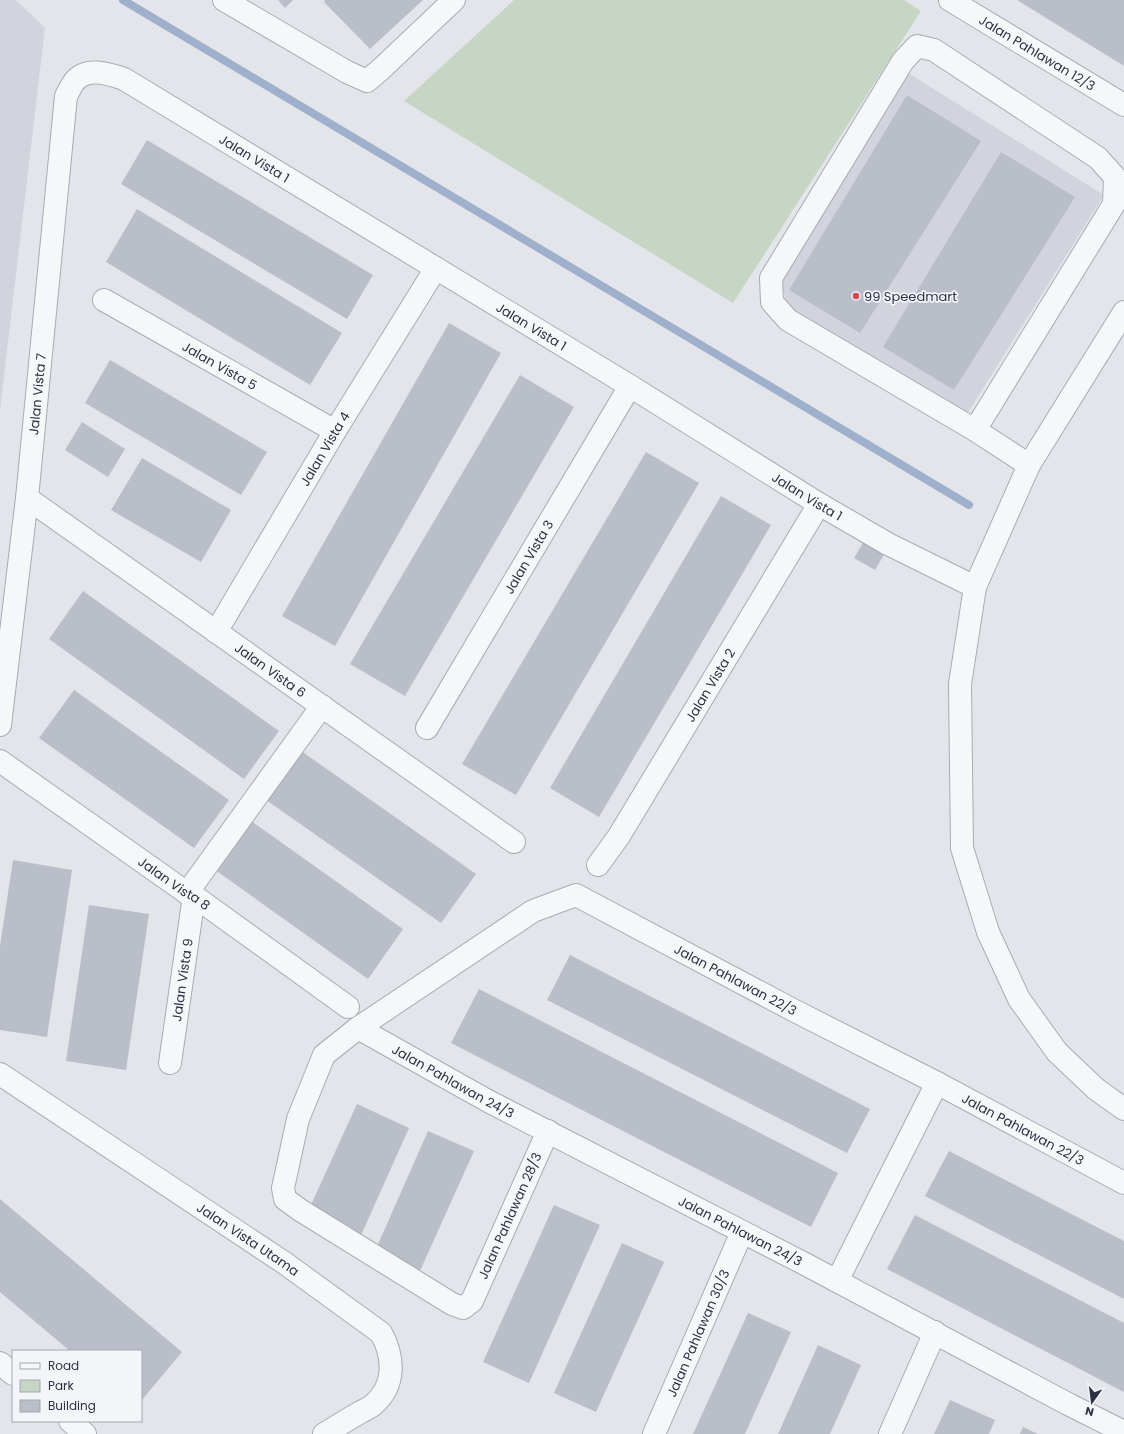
<svg xmlns="http://www.w3.org/2000/svg" width="1124" height="1434" viewBox="0 0 1124 1434" font-family="Poppins,sans-serif">
  <rect width="100%" height="100%" fill="#e3e5eb"/>
  <path fill="#d1d4dd" d="M 0,0 L 16,0 L 45,28 L 0,410 Z
    M 908,73 L 1104,195 L 967,414 L 788,309 L 780,279 Z"/>
  <path fill="#c7d5c4" d="M 514,0 L 904,0 L 921,11 L 733,303 L 404,101 Z"/>
  <g fill="none" stroke-linecap="round" stroke-linejoin="round">
    <path stroke="#9eb0cb" stroke-width="8" d="M 123,0 L 969,505"/>
  </g>
  <path fill="#babec8" d="M 278,0 L 293,0 L 285,8 Z
    M 325,0 L 423,0 L 370,49 L 324,2 Z
    M 1017,0 L 1124,0 L 1124,66 Z
    M 907,95 L 981,141 L 860,333 L 789,290 Z
    M 147,140 L 373,275 L 347,319 L 121,184 Z
    M 1001,152 L 1075,197 L 954,390 L 883,347 Z
    M 137,209 L 342,333 L 310,385 L 106,262 Z
    M 449,323 L 501,353 L 335,646 L 282,616 Z
    M 110,360 L 267,452 L 241,495 L 85,403 Z
    M 520,375 L 574,407 L 405,696 L 350,664 Z
    M 82,422 L 125,449 L 108,477 L 65,450 Z
    M 646,452 L 699,483 L 516,795 L 462,764 Z
    M 142,458 L 231,510 L 201,562 L 111,510 Z
    M 721,496 L 771,525 L 599,817 L 550,788 Z
    M 864,541 L 885,553 L 875,570 L 854,558 Z
    M 83,591 L 279,731 L 244,779 L 49,639 Z
    M 74,690 L 229,800 L 194,848 L 39,738 Z
    M 297,748 L 476,874 L 441,923 L 262,797 Z
    M 247,818 L 403,929 L 368,979 L 211,867 Z
    M 13,860 L 72,870 L 47,1037 L 0,1030 L 0,946 Z
    M 89,905 L 149,914 L 126,1070 L 66,1061 Z
    M 570,955 L 870,1109 L 847,1153 L 547,1000 Z
    M 479,989 L 838,1173 L 811,1227 L 451,1043 Z
    M 357,1104 L 409,1128 L 358,1242 L 305,1218 Z
    M 428,1131 L 474,1151 L 420,1271 L 375,1251 Z
    M 949,1151 L 1124,1241 L 1124,1299 L 925,1196 Z
    M 0,1199 L 182,1352 L 141,1401 L 141,1351 L 70,1351 L 0,1292 Z
    M 554,1205 L 600,1225 L 529,1383 L 483,1362 Z
    M 915,1215 L 1124,1323 L 1124,1392 L 887,1269 Z
    M 622,1243 L 664,1262 L 596,1412 L 554,1393 Z
    M 748,1313 L 791,1332 L 745,1434 L 693,1434 Z
    M 818,1345 L 861,1365 L 830,1434 L 778,1434 Z
    M 950,1400 L 995,1420 L 989,1434 L 934,1434 Z
    M 1023,1427 L 1038,1434 L 1020,1434 Z"/>
  <g fill="none" stroke-linecap="round" stroke-linejoin="round">
    <defs>
      <g id="minor">
        <path d="M 224,0 L 347,72 L 367,81 L 380,70 L 454,0"/>
        <path id="s1" d="M 950,0 L 1124,105"/>
        <path id="s2" d="M 104,300 L 335,431"/>
        <path d="M 1124,312 L 1029,465 L 975,587 L 960,684 L 962,848 L 988,932 L 1019,999 L 1057,1052 L 1096,1089 L 1124,1109"/>
        <path d="M 975,430 L 1114,204 L 1115,177 L 1098,158 L 934,50 L 917,46 L 903,61 L 771,278 L 772,302 L 788,320 L 975,430 L 1029,465"/>
        <path id="s3" d="M 27,498 L 514,842"/>
        <path id="s4" d="M 216,632 L 335,431 L 436,268"/>
        <path id="s5" d="M 0,725 L 27,498 L 66,96 C 69,91 71,86 74,82 C 86,66 109,74 124,79 L 630,386 L 819,504 L 888,544 L 975,587"/>
        <path id="s6" d="M 427,728 L 630,386"/>
        <path id="s7" d="M 0,761 L 187,893 L 194,896 L 348,1007"/>
        <path id="s8" d="M 598,865 L 619,836 L 819,504"/>
        <path d="M 187,893 L 322,706"/>
        <path id="s9" d="M 358,1028 L 488,1101 L 805,1264 L 1068,1404 L 1124,1432"/>
        <path id="s10" d="M 170,1063 L 194,896"/>
        <path id="s11" d="M 0,1074 L 286,1264 L 381,1333 C 394,1356 396,1385 374,1404 C 370,1408 364,1410 359,1413 C 347,1420 336,1427 324,1434"/>
        <path id="s12" d="M 548,1131 L 472,1301 L 463,1308 L 452,1304 L 300,1210 L 285,1199 L 283,1188 L 298,1119 L 324,1055 L 358,1028 L 533,911 L 576,895 L 795,1011 L 937,1083 L 1124,1183"/>
        <path d="M 837,1281 L 937,1083"/>
        <path d="M 0,1363 L 13,1374"/>
        <path d="M 70,1421 L 85,1434"/>
        <path id="s13" d="M 654,1434 L 742,1232"/>
        <path d="M 890,1434 L 935,1332"/>
      </g>
    </defs>
    <use href="#minor" stroke="#a8abb5" stroke-width="24"/>
    <use href="#minor" stroke="#f6f7f9" stroke-width="22"/>
  </g>
  <circle fill="#ce4a52" stroke="#f3f5f8" stroke-width="1.5" cx="856" cy="296" r="4"/>
  <g text-anchor="middle" dominant-baseline="central" stroke-width="3.5" stroke-linejoin="round" paint-order="stroke">
    <g font-size="13" fill="#2b3143" stroke="#f3f5f8">
      <text stroke="none"><textPath href="#s1" startOffset="102">Jalan Pahlawan 12/3</textPath></text>
      <text stroke="none"><textPath href="#s5" startOffset="855">Jalan Vista 1</textPath></text>
      <text stroke="none"><textPath href="#s5" startOffset="1179">Jalan Vista 1</textPath></text>
      <text stroke="none"><textPath href="#s2" startOffset="133">Jalan Vista 5</textPath></text>
      <text stroke="none"><textPath href="#s5" startOffset="333">Jalan Vista 7</textPath></text>
      <text stroke="none"><textPath href="#s4" startOffset="213">Jalan Vista 4</textPath></text>
      <text stroke="none"><textPath href="#s5" startOffset="1503">Jalan Vista 1</textPath></text>
      <text stroke="none"><textPath href="#s6" startOffset="199">Jalan Vista 3</textPath></text>
      <text stroke="none"><textPath href="#s3" startOffset="298">Jalan Vista 6</textPath></text>
      <text stroke="none"><textPath href="#s8" startOffset="212">Jalan Vista 2</textPath></text>
      <text stroke="none"><textPath href="#s7" startOffset="213">Jalan Vista 8</textPath></text>
      <text stroke="none"><textPath href="#s10" startOffset="84">Jalan Vista 9</textPath></text>
      <text stroke="none"><textPath href="#s12" startOffset="1038">Jalan Pahlawan 22/3</textPath></text>
      <text stroke="none"><textPath href="#s9" startOffset="109">Jalan Pahlawan 24/3</textPath></text>
      <text stroke="none"><textPath href="#s12" startOffset="1362">Jalan Pahlawan 22/3</textPath></text>
      <text transform="translate(510 1216) rotate(-66)">Jalan Pahlawan 28/3</text>
      <text stroke="none"><textPath href="#s9" startOffset="433">Jalan Pahlawan 24/3</textPath></text>
      <text stroke="none"><textPath href="#s11" startOffset="298">Jalan Vista Utama</textPath></text>
      <text stroke="none"><textPath href="#s13" startOffset="110">Jalan Pahlawan 30/3</textPath></text>
    </g>
    <g font-size="13" fill="#2b3143" stroke="#f3f5f8" text-anchor="start">
      <text x="864" y="296">99 Speedmart</text>
    </g>
  </g>
  <rect x="12" y="1350" width="130" height="72" fill="#f3f5f8" stroke="#a3a7b0"/>
  <rect x="20" y="1363" width="20" height="6" fill="#f6f7f9" stroke="#a3a7b0"/>
  <text x="48" y="1370" font-size="12" fill="#2b3143">Road</text>
  <rect x="20" y="1380" width="20" height="12" fill="#c7d5c4" stroke="#a3a7b0"/>
  <text x="48" y="1390" font-size="12" fill="#2b3143">Park</text>
  <rect x="20" y="1400" width="20" height="12" fill="#babec8" stroke="#a3a7b0"/>
  <text x="48" y="1410" font-size="12" fill="#2b3143">Building</text>
  <g transform="translate(1092 1402) rotate(194)" stroke="#f3f5f8" stroke-width="3" paint-order="stroke">
  <path d="M0-3L7 15L0 10L-7 15Z" fill="#2b3143"/>
  <text y="-6" font-size="11" font-weight="bold" text-anchor="middle" fill="#2b3143">N</text>
  </g>
</svg>
